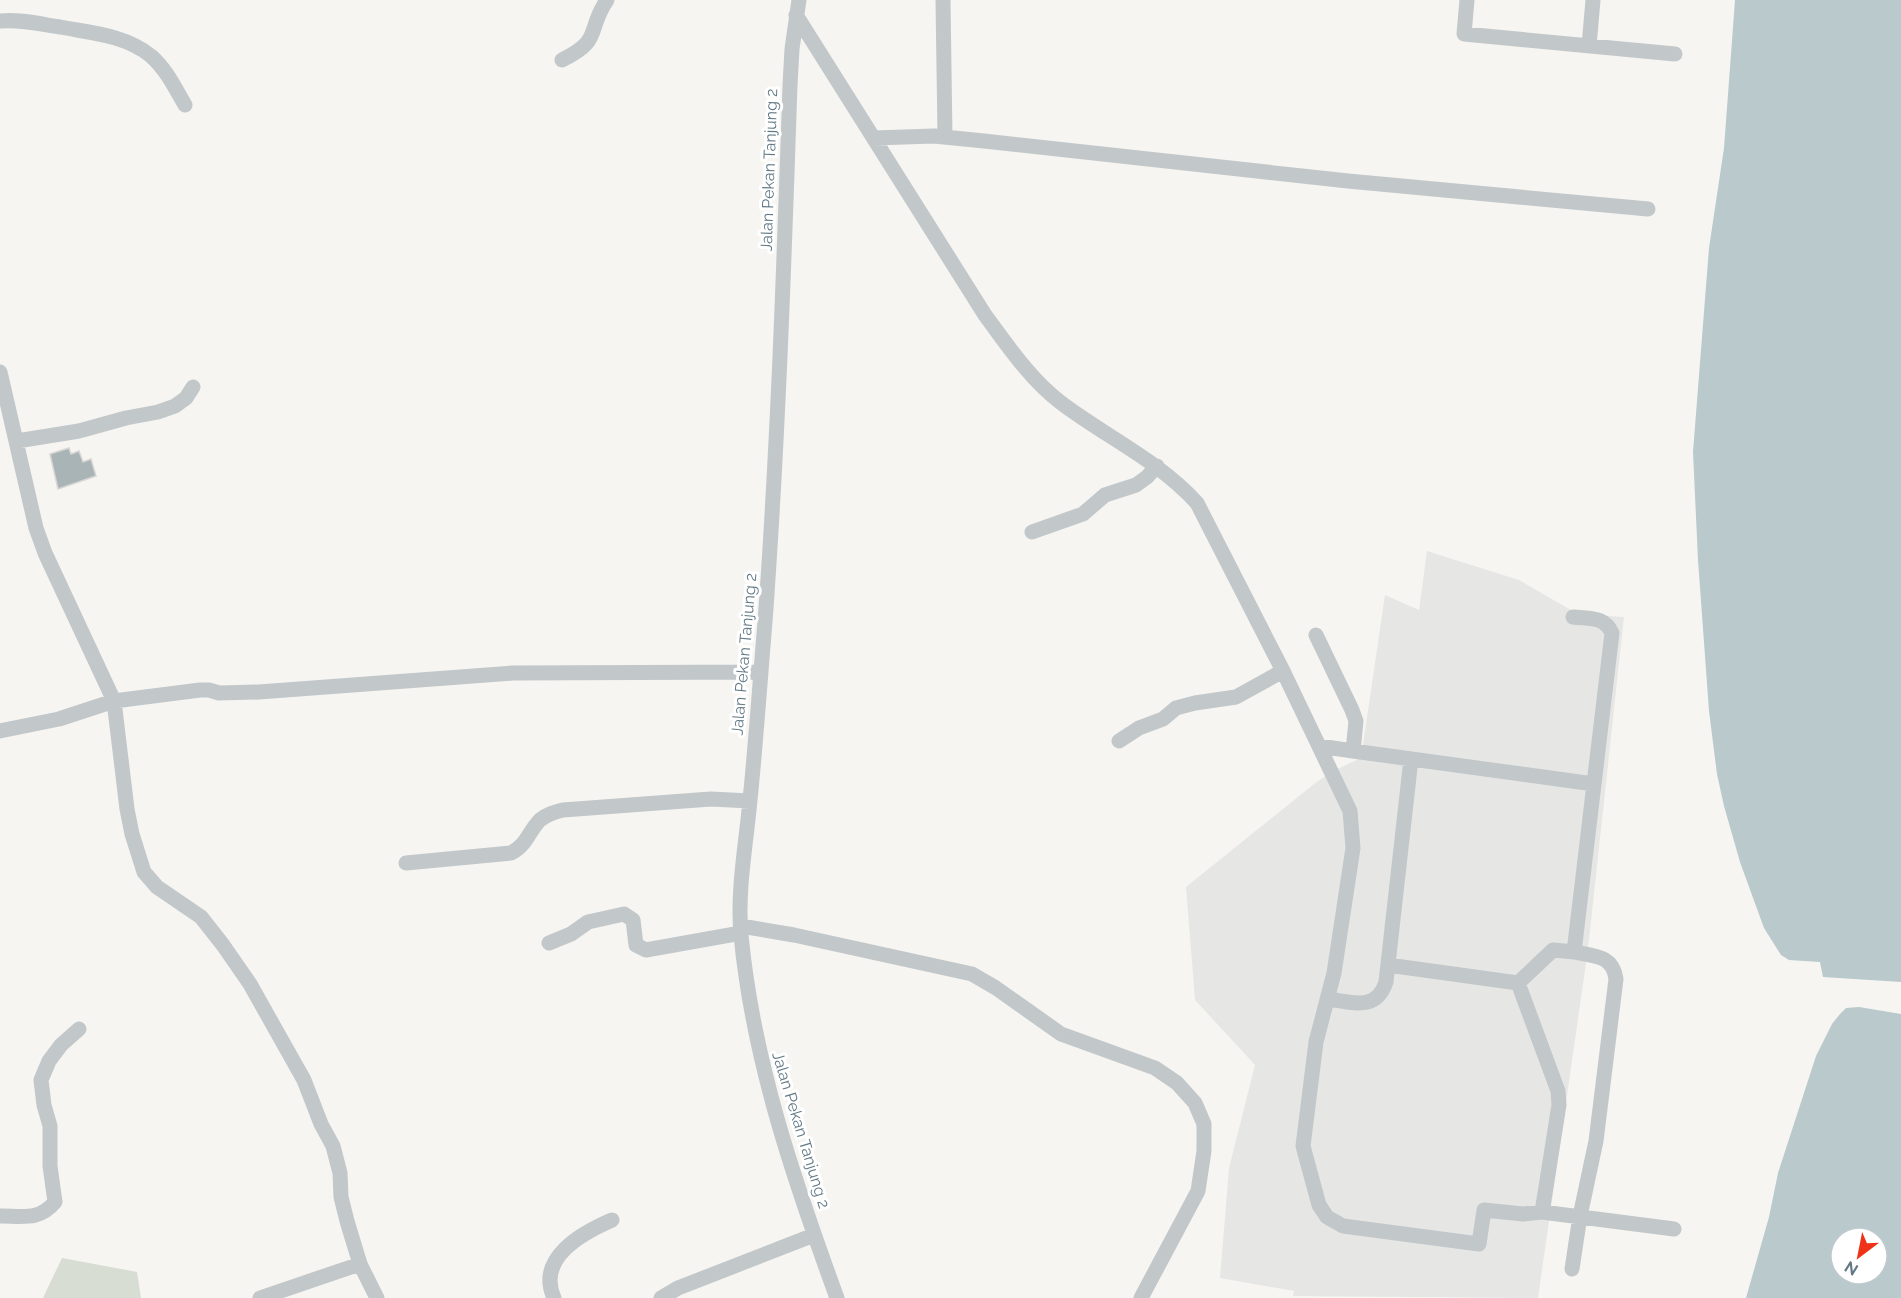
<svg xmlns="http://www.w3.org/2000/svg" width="1901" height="1298" viewBox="0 0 1901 1298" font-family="Raleway,sans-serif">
  <rect width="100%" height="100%" fill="#f6f5f1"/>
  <path fill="#e6e7e5" d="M 1427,551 L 1519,580 L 1578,614 L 1624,617 L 1588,949 L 1538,1298 L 1293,1296 L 1294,1291 L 1220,1278 L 1229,1168 L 1255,1065 L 1195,1000 L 1186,887 L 1314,784 L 1331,772 L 1361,758 L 1385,595 L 1419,610 Z"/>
  <path fill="#d7ddd2" d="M 62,1258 L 137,1272 L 141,1298 L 43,1298 Z"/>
  <path fill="#b9c9cc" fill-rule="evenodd" d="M 1735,0 L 1901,0 L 1901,982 L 1823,977 L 1820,962 L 1789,960 L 1781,955 L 1764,928 L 1740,862 L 1724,806 L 1717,774 L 1709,711 L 1698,560 L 1693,452 L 1709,248 L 1724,148 Z
    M 1859,1007 L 1901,1014 L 1901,1298 L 1746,1298 L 1769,1217 L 1778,1173 L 1816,1056 L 1832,1024 L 1840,1014 L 1846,1008 ZM 1841,1238 L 1877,1238 L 1877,1274 L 1841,1274 Z"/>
  <path fill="#a9b4b7" stroke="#d7d6d4" stroke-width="1.5" d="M 69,448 L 71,454 L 79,451 L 83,462 L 91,459 L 96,476 L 58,489 L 50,454 Z"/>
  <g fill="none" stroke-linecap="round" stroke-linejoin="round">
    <path stroke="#c2c7ca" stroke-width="15" d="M 799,0 L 792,49 L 790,85 C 784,264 778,443 765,622 C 760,681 756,741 750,800 C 746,845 737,890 741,935 C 753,1061 794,1180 837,1298
      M 943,0 L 945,137
      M 1467,0 L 1464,34 L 1675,54
      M 796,15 L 985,315 C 1008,346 1030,379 1060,402 C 1106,437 1158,460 1197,503 L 1283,671 L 1350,811 L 1353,848 L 1334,973 L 1316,1042 L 1303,1146 L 1319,1205 L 1327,1217 L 1343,1226 L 1479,1244 L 1484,1210 L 1523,1214 L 1542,1212 L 1674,1229
      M 0,21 C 20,19 40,24 60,27 C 91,33 125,35 151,56 C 166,69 175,88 185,105
      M 1589,46 L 1593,0
      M 562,60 C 603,40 586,31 607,0
      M 874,138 L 934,136 L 984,141 L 1348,181 L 1648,209
      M 0,372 L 36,528 L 45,553 L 114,701 L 127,809 L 132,834 L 144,872 L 157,887 L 201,917 L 223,945 L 250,984 L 304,1080 L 321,1124 L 333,1146 L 340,1173 L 341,1197 L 347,1221 L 360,1264 L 377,1298
      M 17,441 L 79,431 L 126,418 L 158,412 L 175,406 L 186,398 L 193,387
      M 1032,532 L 1083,514 L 1105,495 L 1136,485 L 1147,477 L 1157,466
      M 1316,635 L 1352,710 L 1356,721 L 1353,751 L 1319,746
      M 0,731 L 59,719 L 114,701 L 200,690 L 209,690 L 219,693 L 259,692 L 513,673 L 761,672
      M 1119,741 L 1139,728 L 1163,719 L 1176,708 L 1195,703 L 1236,697 L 1283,671
      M 1353,751 L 1594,784 L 1612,633 C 1604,616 1590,619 1573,617
      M 406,863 L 511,853 C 526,846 529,831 540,820 C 547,814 555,812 563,810 L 711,799 L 750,801
      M 741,926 L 794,935 L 972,974 L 996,988 L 1061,1034 L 1155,1068 L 1177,1083 L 1195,1103 L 1204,1124 L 1204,1151 L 1198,1191 L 1141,1298
      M 549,943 L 571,934 L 588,922 L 624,914 L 633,920 L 636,945 L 646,950 L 741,933
      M 1388,965 L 1518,983
      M 1518,983 L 1553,950 L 1574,952 L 1594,784
      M 1518,983 L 1558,1091 L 1559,1105 L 1542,1212
      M 1328,999 C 1353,1002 1376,1012 1386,982 L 1411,759
      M 0,1216 C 23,1216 39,1221 55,1202 L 50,1166 L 50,1126 L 44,1105 L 41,1080 L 49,1061 L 61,1045 L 79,1029
      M 1572,1269 L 1580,1216 L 1596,1141 L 1616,979 C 1613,955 1594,956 1574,952
      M 260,1298 L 360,1264
      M 554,1298 C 536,1258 582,1233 612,1220
      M 661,1298 L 678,1288 L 814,1235"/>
  </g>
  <g text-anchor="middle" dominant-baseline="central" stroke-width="6" stroke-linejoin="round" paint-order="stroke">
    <g font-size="16" fill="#627985" stroke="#fff">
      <text transform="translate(769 170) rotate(-88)">Jalan Pekan Tanjung 2</text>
      <text transform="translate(744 654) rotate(-85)">Jalan Pekan Tanjung 2</text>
      <text transform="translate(801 1130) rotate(73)">Jalan Pekan Tanjung 2</text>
    </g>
  </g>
  <g transform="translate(1859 1256) rotate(212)"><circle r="28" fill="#ffffff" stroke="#c0c9ce" stroke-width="1.5"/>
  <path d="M0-4.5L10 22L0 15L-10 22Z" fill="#ef3318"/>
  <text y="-9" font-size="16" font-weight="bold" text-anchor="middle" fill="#627985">N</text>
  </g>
</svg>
